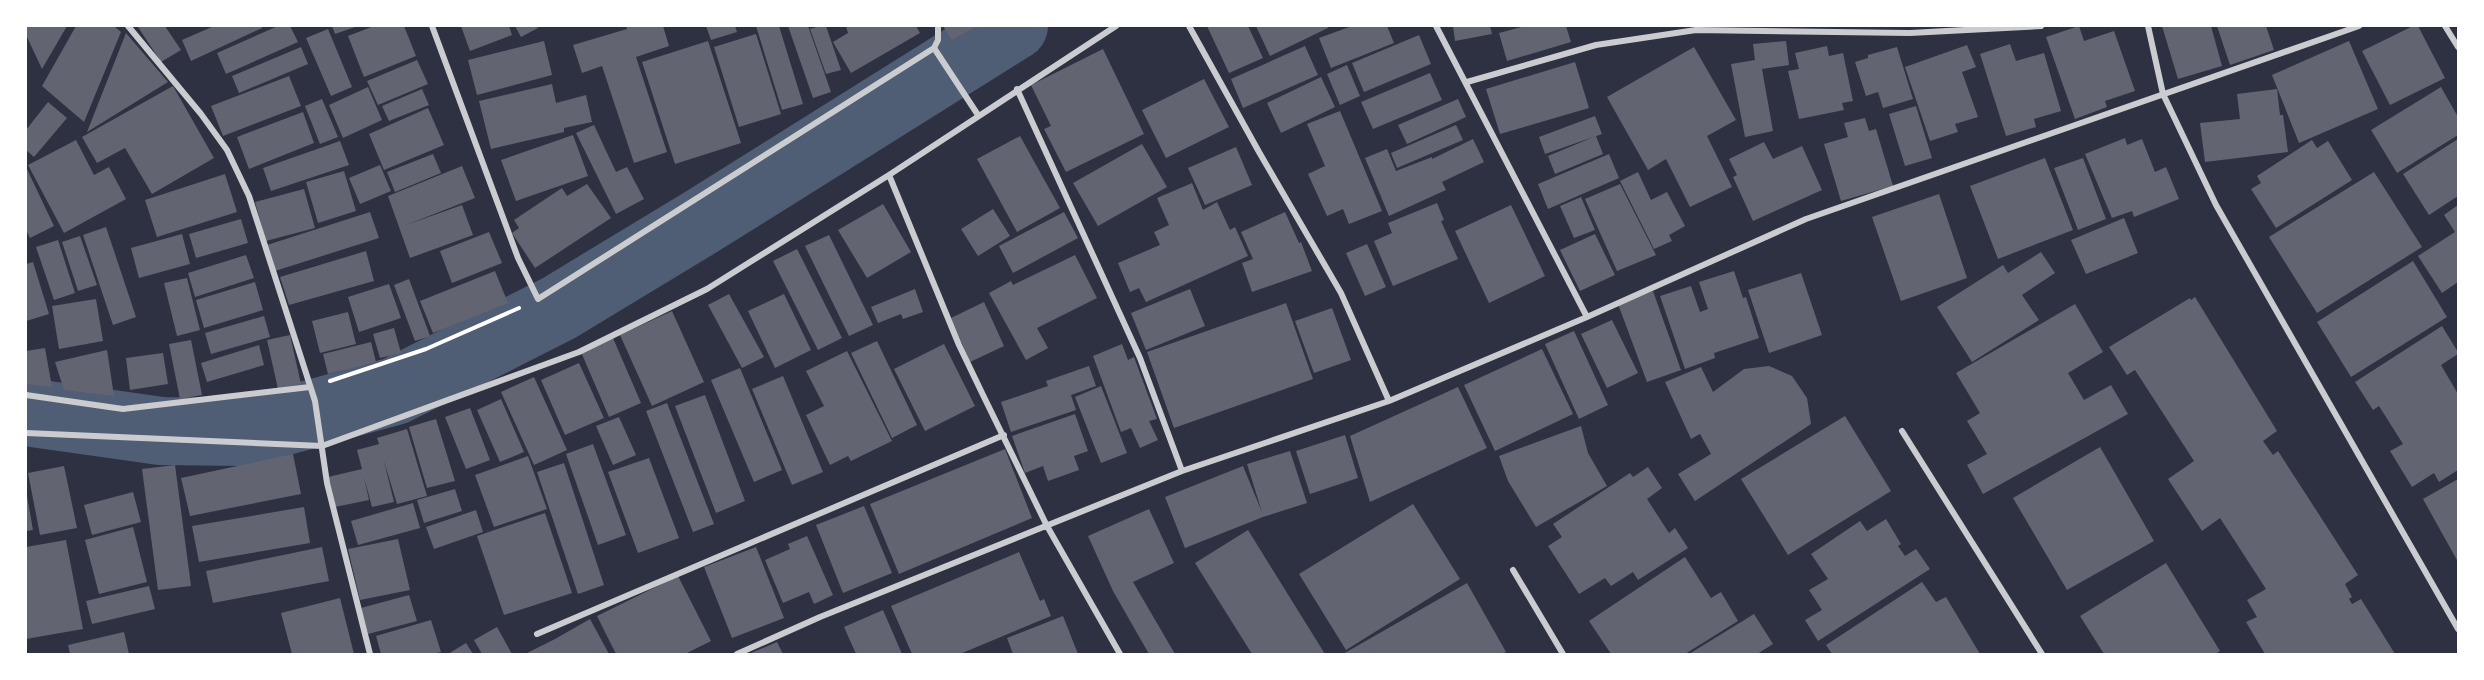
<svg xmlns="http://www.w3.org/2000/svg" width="2484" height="680" viewBox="0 0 2484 680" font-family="Raleway,sans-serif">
  <rect width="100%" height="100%" fill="#2d3142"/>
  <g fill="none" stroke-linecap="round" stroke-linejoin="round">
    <path stroke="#4f5d75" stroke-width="68" d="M 26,412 L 161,431 L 245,432 L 395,391 L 559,308 L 701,222 L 1014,26"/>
  </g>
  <path fill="#626471" d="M 26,26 L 67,26 L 42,69 L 26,35 Z
    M 76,26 L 114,26 L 121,32 L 84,122 L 42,86 Z
    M 141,26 L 165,26 L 181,50 L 161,62 L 138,27 Z
    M 214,26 L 261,26 L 262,28 L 191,61 L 182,40 Z
    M 278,26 L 290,26 L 298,42 L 226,74 L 217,53 Z
    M 332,26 L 358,26 L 335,34 Z
    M 374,26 L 404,26 L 416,56 L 364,77 L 348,36 Z
    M 461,26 L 509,26 L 512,35 L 470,51 Z
    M 515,26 L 537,26 L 538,28 L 521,37 Z
    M 626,26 L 663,26 L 669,46 L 636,57 L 667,152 L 634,163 L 602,66 L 582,73 L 573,45 L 627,29 Z
    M 706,26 L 735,26 L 737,32 L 711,40 Z
    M 756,26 L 779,26 L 803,104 L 782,110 Z
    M 788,26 L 808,26 L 831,92 L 813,98 Z
    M 820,26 L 826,26 L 841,70 L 826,74 L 810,29 Z
    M 846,26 L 916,26 L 920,33 L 851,73 L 833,42 L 848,33 Z
    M 943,26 L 977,26 L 952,40 Z
    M 1207,26 L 1248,26 L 1263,58 L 1229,73 Z
    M 1256,26 L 1327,26 L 1328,28 L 1270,56 Z
    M 1352,26 L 1387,26 L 1394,43 L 1331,68 L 1319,38 Z
    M 1453,26 L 1490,26 L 1492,34 L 1455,41 Z
    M 1525,26 L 1566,26 L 1571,42 L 1507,61 L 1499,33 Z
    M 2079,26 L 2084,41 L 2114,31 L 2135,91 L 2105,101 L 2107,107 L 2075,119 L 2046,37 Z
    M 2162,26 L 2211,26 L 2222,66 L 2178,79 Z
    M 2217,26 L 2266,26 L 2274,50 L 2230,65 Z
    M 2413,26 L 2418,26 L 2445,78 L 2390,105 L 2362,51 Z
    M 328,29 L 352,87 L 331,96 L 306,38 Z
    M 126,33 L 168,82 L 87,132 Z
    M 756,34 L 781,114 L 739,127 L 714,47 Z
    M 1419,35 L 1431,64 L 1364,92 L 1352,63 Z
    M 544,41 L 552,75 L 477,95 L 468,60 Z
    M 708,41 L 741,143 L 675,164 L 642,62 Z
    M 1786,41 L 1789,65 L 1762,69 L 1773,131 L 1745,137 L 1731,64 L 1755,60 L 1753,44 Z
    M 2349,41 L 2378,109 L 2299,143 L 2272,75 Z
    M 2010,44 L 2016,61 L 2044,53 L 2061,111 L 2034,119 L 2036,127 L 2006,136 L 1980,54 Z
    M 1967,45 L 1976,67 L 1962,72 L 1978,117 L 1955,124 L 1958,132 L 1930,141 L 1905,67 Z
    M 1305,46 L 1318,75 L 1243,108 L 1231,79 Z
    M 1827,46 L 1829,56 L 1843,53 L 1853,101 L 1842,103 L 1844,110 L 1799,119 L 1788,71 L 1799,69 L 1795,53 Z
    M 301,47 L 308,64 L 239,93 L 232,76 Z
    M 1694,47 L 1736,120 L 1707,136 L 1732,187 L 1690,207 L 1666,159 L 1648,170 L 1607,97 Z
    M 1897,47 L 1913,99 L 1883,108 L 1878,92 L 1866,96 L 1855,62 L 1868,58 L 1868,55 Z
    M 1103,49 L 1144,134 L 1066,172 L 1044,129 L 1051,126 L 1031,85 Z
    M 417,60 L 428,84 L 378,105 L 367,81 Z
    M 1575,62 L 1589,108 L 1500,134 L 1486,89 Z
    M 1347,65 L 1360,96 L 1340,105 L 1327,74 Z
    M 1430,73 L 1442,100 L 1373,129 L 1361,102 Z
    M 289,76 L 301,106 L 223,136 L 211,106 Z
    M 1321,77 L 1335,107 L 1281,133 L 1267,103 Z
    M 1204,79 L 1229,127 L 1166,158 L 1142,110 Z
    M 552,84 L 556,103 L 586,95 L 592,122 L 564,128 L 564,132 L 491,149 L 479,101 Z
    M 173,86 L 214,158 L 152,194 L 125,148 L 97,163 L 82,137 Z
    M 368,87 L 382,120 L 343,138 L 329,105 Z
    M 2441,87 L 2458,117 L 2458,135 L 2397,173 L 2371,130 Z
    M 422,89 L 429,105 L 389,121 L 382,106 Z
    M 2277,89 L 2280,115 L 2283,115 L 2288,152 L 2205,162 L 2200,123 L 2240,119 L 2237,94 Z
    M 322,99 L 338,137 L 320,144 L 305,106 Z
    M 1458,99 L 1466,117 L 1407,144 L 1398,125 Z
    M 48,102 L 67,118 L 34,157 L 26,150 L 26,130 Z
    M 1916,106 L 1932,158 L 1905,166 L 1889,114 Z
    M 428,108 L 444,145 L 384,170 L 369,134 Z
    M 1340,111 L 1382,211 L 1349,224 L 1343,209 L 1327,216 L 1308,174 L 1325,166 L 1307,124 Z
    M 303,112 L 314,143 L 249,169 L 237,137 Z
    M 1595,116 L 1602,134 L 1545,154 L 1539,137 Z
    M 1865,118 L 1869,131 L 1876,129 L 1893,186 L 1841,201 L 1824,144 L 1848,137 L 1844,123 Z
    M 594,125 L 616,172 L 627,167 L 644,199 L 616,214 L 576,133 Z
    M 1456,125 L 1463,140 L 1397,168 L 1391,153 Z
    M 573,135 L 588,176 L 516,201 L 501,160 Z
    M 1020,136 L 1060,208 L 1017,232 L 977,159 Z
    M 1596,136 L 1603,154 L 1555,174 L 1548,156 Z
    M 2125,138 L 2127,145 L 2142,139 L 2155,172 L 2166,167 L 2179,199 L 2134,217 L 2132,211 L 2112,218 L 2085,154 Z
    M 1473,139 L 1484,162 L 1442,182 L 1446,190 L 1389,216 L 1365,158 L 1387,149 L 1396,171 L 1432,157 L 1432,159 Z
    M 2458,139 L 2458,196 L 2429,215 L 2403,174 Z
    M 76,140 L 94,175 L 109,167 L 126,199 L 64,233 L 28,165 Z
    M 2312,140 L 2317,148 L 2328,141 L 2352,180 L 2276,228 L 2251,189 L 2261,183 L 2257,176 Z
    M 340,141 L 349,165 L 271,191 L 263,168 Z
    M 1764,142 L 1773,159 L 1802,146 L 1822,190 L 1753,221 L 1733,177 L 1737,175 L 1729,159 Z
    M 1142,144 L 1167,187 L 1098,226 L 1073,183 Z
    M 1236,147 L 1252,185 L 1205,205 L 1188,168 Z
    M 433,154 L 441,173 L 395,192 L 387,172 Z
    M 1609,154 L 1619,178 L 1548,209 L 1538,184 Z
    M 2045,158 L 2073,230 L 1998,259 L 1970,186 Z
    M 2083,158 L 2106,219 L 2078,230 L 2054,168 Z
    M 380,165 L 391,191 L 360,204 L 349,178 Z
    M 462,166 L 475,198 L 406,225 L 462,205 L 473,235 L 410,258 L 388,196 Z
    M 26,167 L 54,226 L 30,238 L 26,230 Z
    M 344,171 L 356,211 L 318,223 L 306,182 Z
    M 1638,172 L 1651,200 L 1667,192 L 1685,226 L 1669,235 L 1672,241 L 1654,249 L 1620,181 Z
    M 2374,172 L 2422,247 L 2317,313 L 2269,237 Z
    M 225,174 L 237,212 L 157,237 L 145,200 Z
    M 1192,183 L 1203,210 L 1217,202 L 1230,230 L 1235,227 L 1248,256 L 1146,302 L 1139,288 L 1130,292 L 1118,263 L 1160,245 L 1154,232 L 1169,225 L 1157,198 Z
    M 587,184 L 611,218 L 535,268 L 512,233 L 519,228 L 514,220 L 562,188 L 567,196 Z
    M 1620,184 L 1656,255 L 1617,271 L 1585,199 Z
    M 304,189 L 315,228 L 266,241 L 255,202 Z
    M 1939,194 L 1967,278 L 1901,301 L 1872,217 Z
    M 1581,197 L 1595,230 L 1574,238 L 1560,206 Z
    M 1437,203 L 1444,220 L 1441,221 L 1458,259 L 1393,286 L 1374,241 L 1392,233 L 1388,223 Z
    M 883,204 L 911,252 L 867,278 L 838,230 Z
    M 1511,205 L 1545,276 L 1489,303 L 1455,231 Z
    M 2458,205 L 2458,282 L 2442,293 L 2418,256 L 2455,232 L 2444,215 Z
    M 993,209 L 1010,236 L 978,256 L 961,229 Z
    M 370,212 L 379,238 L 275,271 L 267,245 Z
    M 1064,212 L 1078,238 L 1013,273 L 999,246 Z
    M 1285,212 L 1299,243 L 1301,242 L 1312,271 L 1252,292 L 1242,263 L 1253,259 L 1241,232 Z
    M 2124,218 L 2138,253 L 2086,274 L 2071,240 Z
    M 241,219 L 248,243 L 196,258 L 189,234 Z
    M 106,227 L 136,317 L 113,325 L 83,235 Z
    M 489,232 L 502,263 L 452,283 L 440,251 Z
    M 182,234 L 190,264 L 139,278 L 131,248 Z
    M 1595,234 L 1615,275 L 1580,291 L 1560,250 Z
    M 829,235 L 873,325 L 849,336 L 805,246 Z
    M 80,236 L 97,285 L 78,291 L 62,242 Z
    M 58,240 L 75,293 L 54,300 L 36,247 Z
    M 1367,244 L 1386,287 L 1365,296 L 1346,253 Z
    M 797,249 L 842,338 L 818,350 L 773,261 Z
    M 366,251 L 374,281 L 289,305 L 280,277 Z
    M 2041,252 L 2055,273 L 2022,295 L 2039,320 L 1972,362 L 1937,307 L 2003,265 L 2008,273 Z
    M 246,255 L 254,278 L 195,297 L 188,273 Z
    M 1075,255 L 1097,298 L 1037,328 L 1048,348 L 1026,360 L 989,293 L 1011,281 L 1013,285 Z
    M 2413,261 L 2447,317 L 2351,377 L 2317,322 Z
    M 33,262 L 49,314 L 26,321 L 26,264 Z
    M 495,271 L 508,303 L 433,333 L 420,301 Z
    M 1734,271 L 1743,298 L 1746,297 L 1759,338 L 1714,353 L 1715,358 L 1685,369 L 1660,296 L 1691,286 L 1700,312 L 1708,309 L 1699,282 Z
    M 1801,273 L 1822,335 L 1769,353 L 1748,290 Z
    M 187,278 L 200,330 L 177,336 L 164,283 Z
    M 409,279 L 430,336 L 415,341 L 394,285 Z
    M 255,282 L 263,310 L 204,328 L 196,300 Z
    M 389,284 L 401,318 L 359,332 L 348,297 Z
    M 915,289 L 923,312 L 903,319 L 901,314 L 878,323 L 871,307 Z
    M 1190,289 L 1205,326 L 1146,350 L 1131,313 Z
    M 1653,291 L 1681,370 L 1647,382 L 1618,304 Z
    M 729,294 L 764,357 L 742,368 L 708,305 Z
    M 784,294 L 811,350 L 775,368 L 748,311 Z
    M 2195,297 L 2277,431 L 2263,441 L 2273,455 L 2278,451 L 2358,575 L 2345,584 L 2352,597 L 2349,599 L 2352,604 L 2361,599 L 2395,654 L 2265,654 L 2246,622 L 2257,617 L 2247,600 L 2266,589 L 2220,518 L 2202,531 L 2168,479 L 2194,461 L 2135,370 L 2127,375 L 2109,347 L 2190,298 L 2191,300 Z
    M 96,299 L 103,341 L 59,349 L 52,306 Z
    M 984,302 L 1004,346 L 970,362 L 951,318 Z
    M 1286,303 L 1313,379 L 1174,428 L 1147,352 Z
    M 2075,304 L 2103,352 L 2068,373 L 2084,400 L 2111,385 L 2128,414 L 1983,494 L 1967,465 L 1987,454 L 1967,421 L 1980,413 L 1956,373 Z
    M 1332,308 L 1351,360 L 1314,373 L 1295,321 Z
    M 672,311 L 704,382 L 652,406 L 620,335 Z
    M 348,312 L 356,344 L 320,353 L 312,321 Z
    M 264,316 L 270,337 L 211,354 L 205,333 Z
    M 1612,320 L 1638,373 L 1607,388 L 1581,334 Z
    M 2442,326 L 2458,352 L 2458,354 L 2441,365 L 2458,394 L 2458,470 L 2439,482 L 2434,473 L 2412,487 L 2390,451 L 2403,444 L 2379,406 L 2373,410 L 2355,382 Z
    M 394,328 L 401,353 L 380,358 L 373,334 Z
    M 1574,331 L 1608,405 L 1579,419 L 1545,344 Z
    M 290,335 L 301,384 L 278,389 L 267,340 Z
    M 613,338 L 641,403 L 609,417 L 581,352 Z
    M 191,340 L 202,395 L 180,399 L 169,344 Z
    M 877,341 L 917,425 L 892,438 L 851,353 Z
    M 371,342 L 376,362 L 328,374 L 323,354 Z
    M 944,344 L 975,406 L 925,431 L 894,369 Z
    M 1122,344 L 1128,360 L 1134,357 L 1157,419 L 1149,421 L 1158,440 L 1140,448 L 1131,428 L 1121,432 L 1093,356 Z
    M 259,345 L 264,365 L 207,382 L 201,363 Z
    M 45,348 L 52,387 L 26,384 L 26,351 Z
    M 1542,349 L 1573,414 L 1495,451 L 1464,385 Z
    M 107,350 L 114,396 L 64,390 L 55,362 Z
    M 847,351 L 892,441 L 851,461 L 848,456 L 830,465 L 806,415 L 824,406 L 806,371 Z
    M 163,353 L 168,384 L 130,390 L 126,358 Z
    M 579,363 L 604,418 L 565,435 L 541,380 Z
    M 1089,366 L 1096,386 L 1071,395 L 1076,410 L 1011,432 L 1001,402 L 1048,386 L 1046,381 Z
    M 1769,366 L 1792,376 L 1807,398 L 1811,424 L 1695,501 L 1678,474 L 1711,454 L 1700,434 L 1691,439 L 1665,382 L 1701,367 L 1713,392 L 1744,369 Z
    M 740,368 L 782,470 L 754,482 L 711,380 Z
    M 783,376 L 823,472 L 792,485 L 752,389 Z
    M 534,377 L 567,450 L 534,465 L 501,392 Z
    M 1101,386 L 1127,453 L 1101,463 L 1075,397 Z
    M 1458,387 L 1487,448 L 1370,502 L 1350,436 Z
    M 705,395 L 745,501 L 716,513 L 675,406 Z
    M 501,399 L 524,452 L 500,462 L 477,410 Z
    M 667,403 L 714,524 L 693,532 L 646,411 Z
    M 470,408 L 490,460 L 466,469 L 445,417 Z
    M 1075,414 L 1088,451 L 1074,456 L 1079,470 L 1048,481 L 1043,466 L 1025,473 L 1012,436 Z
    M 1845,416 L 1891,491 L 1788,555 L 1741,479 Z
    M 619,417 L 636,455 L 613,465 L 596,426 Z
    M 436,419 L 455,481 L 427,488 L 409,427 Z
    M 1581,426 L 1588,453 L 1607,486 L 1536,527 L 1508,481 L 1499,456 Z
    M 407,429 L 427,496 L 397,504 L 384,461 L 394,502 L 372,507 L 364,477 L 369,500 L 335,507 L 328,477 L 362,469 L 357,450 L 379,444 L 377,438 Z
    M 1345,435 L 1358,478 L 1310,494 L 1296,451 Z
    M 593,444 L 626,535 L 598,545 L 566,454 Z
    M 2100,447 L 2154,541 L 2067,590 L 2013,498 Z
    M 1005,449 L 1032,518 L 899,574 L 870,504 Z
    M 1290,451 L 1307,503 L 1263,517 L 1185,548 L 1165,497 L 1243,466 L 1262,512 L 1247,464 Z
    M 293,454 L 301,494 L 190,516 L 181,478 Z
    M 528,456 L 547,509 L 494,527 L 475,475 Z
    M 649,458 L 679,538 L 638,553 L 608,472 Z
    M 564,463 L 604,585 L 578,594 L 537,472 Z
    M 175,465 L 191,586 L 158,590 L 142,469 Z
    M 64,466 L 77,528 L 40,535 L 28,473 Z
    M 1648,467 L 1662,488 L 1647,499 L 1669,533 L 1675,528 L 1688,548 L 1638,580 L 1633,572 L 1611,586 L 1605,578 L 1579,594 L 1548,546 L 1562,537 L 1553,524 L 1630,473 L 1633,477 Z
    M 2458,479 L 2458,562 L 2423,499 Z
    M 455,489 L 462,511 L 424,523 L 417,500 Z
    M 26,490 L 33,530 L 26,531 Z
    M 133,492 L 141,522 L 92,535 L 84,505 Z
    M 413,503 L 420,528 L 358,545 L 351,521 Z
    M 1413,504 L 1460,579 L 1346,650 L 1299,574 Z
    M 864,506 L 892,573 L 843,593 L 816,525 Z
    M 304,507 L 310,543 L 199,562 L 192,526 Z
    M 1149,509 L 1174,563 L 1133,582 L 1175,654 L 1149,654 L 1113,591 L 1088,536 Z
    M 476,510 L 483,532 L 434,549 L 426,527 Z
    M 545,513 L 572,593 L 504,615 L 477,536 Z
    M 1886,519 L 1901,544 L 1898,546 L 1905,556 L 1916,549 L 1930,569 L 1818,641 L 1805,620 L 1822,610 L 1809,590 L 1828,579 L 1811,554 L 1860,521 L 1867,531 Z
    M 133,527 L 147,582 L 99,594 L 85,540 Z
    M 1248,530 L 1325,654 L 1252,654 L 1195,563 Z
    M 807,536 L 833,595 L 814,604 L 809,592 L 783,603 L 765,560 L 790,549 L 788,544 Z
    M 398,539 L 410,590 L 360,600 L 348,549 Z
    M 66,540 L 83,629 L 26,639 L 26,547 Z
    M 322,547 L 329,581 L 213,603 L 206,571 Z
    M 756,547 L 784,618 L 732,638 L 704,567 Z
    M 1019,552 L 1040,601 L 1044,599 L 1051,616 L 960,654 L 912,654 L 891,606 Z
    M 1685,557 L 1711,598 L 1721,592 L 1738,621 L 1685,654 L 1611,654 L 1589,621 Z
    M 2166,563 L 2220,651 L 2215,654 L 2104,654 L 2080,616 Z
    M 678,576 L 711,641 L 685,654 L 616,654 L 597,616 Z
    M 1922,582 L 1936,602 L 1946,597 L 1980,654 L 1832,654 L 1826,645 Z
    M 1467,583 L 1506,652 L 1501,654 L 1343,654 Z
    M 149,586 L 155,609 L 92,624 L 86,601 Z
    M 409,595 L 417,621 L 368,634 L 361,608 Z
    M 340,598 L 354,654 L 292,654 L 281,613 Z
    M 883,610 L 902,654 L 856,654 L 844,627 Z
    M 1754,614 L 1773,644 L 1757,654 L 1689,654 Z
    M 1063,616 L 1078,654 L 1013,654 L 1007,638 Z
    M 590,619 L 609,654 L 525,654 L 555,639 Z
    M 431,620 L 441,652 L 432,654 L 381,654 L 376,636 Z
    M 497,627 L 512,654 L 482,654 L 474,640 Z
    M 124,632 L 129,654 L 70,654 L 68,645 Z
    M 777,642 L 783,654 L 749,654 Z
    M 466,643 L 473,654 L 448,654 Z"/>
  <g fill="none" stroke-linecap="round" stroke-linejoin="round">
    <path stroke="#fff" stroke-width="4" d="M 330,381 L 426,349 L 519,308"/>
    <path stroke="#caccd0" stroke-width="6" d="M 128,26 L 201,114 L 227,150 L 249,196 L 315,401 L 327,483 L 370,654
      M 432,26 L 518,258 L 538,299 L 934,48 L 938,40 L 938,26
      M 1189,26 L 1259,152 L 1341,293 L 1389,401
      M 1436,26 L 1587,317
      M 2148,26 L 2163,94 L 2216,205 L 2458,629
      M 2445,26 L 2458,47
      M 934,48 L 978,115
      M 1467,82 L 1596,45 L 1696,30 L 1910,33 L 2041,26
      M 1017,89 L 1140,358 L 1182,471
      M 889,175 L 959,345 L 983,395 L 1047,526 L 1120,654
      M 26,395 L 123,409 L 310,387
      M 1902,431 L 2042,654
      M 26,433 L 322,446 L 579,352 L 707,289 L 889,175 L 1116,26
      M 1513,570 L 1563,654
      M 537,634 L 1004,435
      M 737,654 L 820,617 L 1182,471 L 1389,401 L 1587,317 L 1806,219 L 2359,26"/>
  </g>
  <rect width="2484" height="680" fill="none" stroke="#ffffff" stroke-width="54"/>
</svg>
